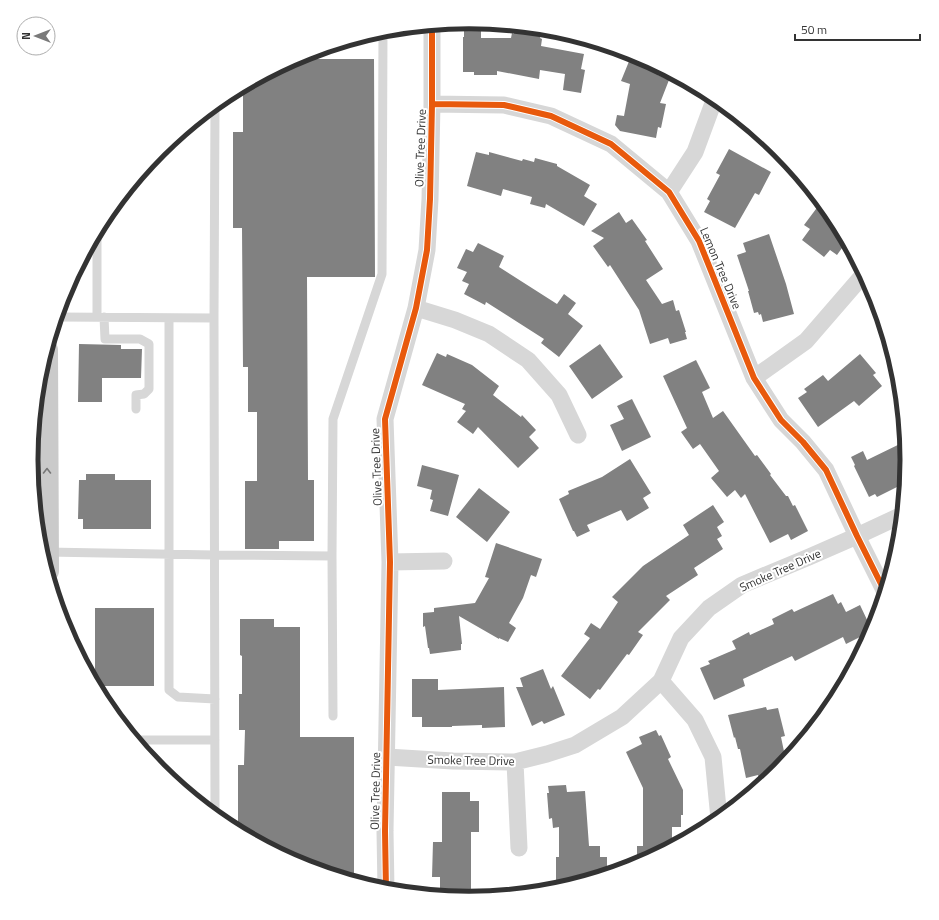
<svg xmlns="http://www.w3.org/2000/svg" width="939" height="920" viewBox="0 0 939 920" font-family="'Titillium Web',sans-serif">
  <rect width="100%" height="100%" fill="#fff"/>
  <path fill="#818181" d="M 464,27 L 481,27 L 481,38 L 511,38 L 512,33 L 514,34 L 515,27 L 542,31 L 540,38 L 542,39 L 541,46 L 584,54 L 581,69 L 585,70 L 581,93 L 563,90 L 565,74 L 540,70 L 539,79 L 497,71 L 497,75 L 474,75 L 474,72 L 463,72 L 463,37 L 464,37 Z
    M 632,54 L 637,55 L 653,64 L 651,69 L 659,72 L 658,75 L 669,80 L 660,103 L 666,104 L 661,128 L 658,127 L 656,138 L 620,131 L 615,125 L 617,115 L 624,116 L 630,84 L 621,81 Z
    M 295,59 L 374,59 L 375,276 L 375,277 L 307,277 L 308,480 L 314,480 L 314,541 L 279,541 L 279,549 L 245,549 L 245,481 L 257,481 L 257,412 L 248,412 L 248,367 L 243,367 L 242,228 L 233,228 L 233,132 L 243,132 L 243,87 Z
    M 729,149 L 771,172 L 759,195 L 755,193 L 735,228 L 704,212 L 710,201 L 707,199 L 720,175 L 716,173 Z
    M 476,152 L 489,155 L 489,152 L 522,161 L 523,159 L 534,162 L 535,158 L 557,164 L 557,166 L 590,185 L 584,196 L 597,204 L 584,226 L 546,204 L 545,208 L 530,204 L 532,197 L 503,189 L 501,196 L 467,186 Z
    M 819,205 L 830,213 L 834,217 L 847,241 L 837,255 L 830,250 L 824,257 L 802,240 L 810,229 L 804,225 Z
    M 619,212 L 626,223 L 632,219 L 647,240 L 645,241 L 663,269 L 646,280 L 662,304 L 673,300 L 676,311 L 679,310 L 686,332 L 685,332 L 687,339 L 670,344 L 668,338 L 650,344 L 639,310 L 610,265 L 608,267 L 593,246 L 604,238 L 591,231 Z
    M 769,234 L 786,284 L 794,314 L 763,322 L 761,314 L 759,315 L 758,312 L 754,313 L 748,291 L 749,291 L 737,255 L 746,252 L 743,243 Z
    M 478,243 L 504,256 L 499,267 L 557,304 L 564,294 L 576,303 L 568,314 L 583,326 L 559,357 L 541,343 L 544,339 L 486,302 L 485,305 L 464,294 L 469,284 L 462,281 L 467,272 L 457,268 L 466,249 L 473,252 Z
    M 79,344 L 121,345 L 121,349 L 142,349 L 141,378 L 102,378 L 102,402 L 78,402 Z
    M 600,344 L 623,377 L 592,399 L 569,366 Z
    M 437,353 L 446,357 L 447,354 L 472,365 L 499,386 L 493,395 L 521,417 L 522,415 L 536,430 L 529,437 L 539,448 L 518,468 L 478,427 L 473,434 L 457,422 L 466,411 L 462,409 L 465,404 L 422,385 Z
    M 860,354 L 876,373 L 873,375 L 882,386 L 859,406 L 854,401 L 818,427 L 798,398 L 807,392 L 804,389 L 823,375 L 828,381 Z
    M 696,360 L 710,388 L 702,392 L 713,418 L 723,411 L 755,456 L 757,455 L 771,474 L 770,475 L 786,496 L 788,496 L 793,506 L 795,505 L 808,531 L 791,540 L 788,534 L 770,543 L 745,494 L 741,498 L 735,490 L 727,497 L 711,478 L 719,471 L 700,444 L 693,449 L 681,432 L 687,428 L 663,376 Z
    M 632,399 L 651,437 L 622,451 L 610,425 L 624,419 L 617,406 Z
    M 906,441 L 908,460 L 905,483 L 877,497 L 875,494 L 869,497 L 854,466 L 855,465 L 851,457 L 863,451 L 867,460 Z
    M 630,459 L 651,493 L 643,498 L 649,508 L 627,521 L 621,510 L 587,525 L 590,531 L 577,537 L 574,531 L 573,531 L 559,499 L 569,494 L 568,491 L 602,477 Z
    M 422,465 L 459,475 L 448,516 L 430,511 L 433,500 L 430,499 L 432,490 L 417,486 Z
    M 86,474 L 115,474 L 115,480 L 151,480 L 151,529 L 83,529 L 83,519 L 78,519 L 79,480 L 86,480 Z
    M 479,488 L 510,512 L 487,542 L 456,517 Z
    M 713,505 L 724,522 L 717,527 L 722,536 L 717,539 L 723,549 L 694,568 L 698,575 L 666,596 L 670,600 L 638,632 L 643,635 L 629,655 L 627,654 L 600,690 L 598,689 L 590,699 L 561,676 L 590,638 L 584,634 L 591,623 L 600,629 L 618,602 L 612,597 L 643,566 L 689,535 L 683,525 Z
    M 496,543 L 542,559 L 536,577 L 531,575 L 523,598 L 509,623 L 516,628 L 508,642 L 499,638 L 499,639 L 459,616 L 462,644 L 461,644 L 461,650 L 430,654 L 429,648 L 428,648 L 425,626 L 423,627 L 423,613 L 434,612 L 434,608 L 475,603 L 489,578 L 485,577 Z
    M 833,594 L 838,604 L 841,602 L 846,612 L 860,605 L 869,624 L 866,625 L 870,632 L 846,644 L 843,637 L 795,661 L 792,656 L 743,679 L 745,686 L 714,700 L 700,668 L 710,664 L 708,661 L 736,649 L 732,641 L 749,632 L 750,635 L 774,624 L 772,619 L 792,609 L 794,612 Z
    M 95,608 L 154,608 L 154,686 L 96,686 L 95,684 Z
    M 240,619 L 274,619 L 274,627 L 300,627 L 300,737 L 354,737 L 354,874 L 334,874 L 302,865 L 238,830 L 238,765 L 244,765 L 245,730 L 239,730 L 239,694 L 242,694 L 242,656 L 240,655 Z
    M 543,669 L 551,689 L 553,686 L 565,715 L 544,724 L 542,721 L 532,726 L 516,687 L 523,687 L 520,678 Z
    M 412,679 L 438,679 L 438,690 L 504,687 L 505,727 L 482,728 L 482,725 L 452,726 L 452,727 L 422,727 L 422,717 L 412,717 Z
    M 766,707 L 767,710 L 778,708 L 785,736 L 781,737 L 786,761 L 779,770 L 772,776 L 759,778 L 758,775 L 746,778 L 740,749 L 738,749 L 735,737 L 734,738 L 728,715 Z
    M 656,730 L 659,736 L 661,735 L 671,757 L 668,759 L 683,790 L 683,815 L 681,815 L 681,827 L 672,827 L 672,846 L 673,846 L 637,865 L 637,846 L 643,846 L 643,788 L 626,752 L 642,744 L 639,737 Z
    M 566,785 L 567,792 L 585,791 L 589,846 L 600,846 L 600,857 L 607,857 L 607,871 L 598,871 L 598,877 L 584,881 L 556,881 L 556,857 L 559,857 L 559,827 L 553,828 L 552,818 L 549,819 L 547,793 L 549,793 L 548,786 Z
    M 442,792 L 470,792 L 470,801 L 479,801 L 479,832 L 471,832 L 471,898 L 440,895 L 440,877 L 432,877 L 433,842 L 442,842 Z"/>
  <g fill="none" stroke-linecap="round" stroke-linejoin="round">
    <path stroke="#d7d7d7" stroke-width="9" d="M 57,317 L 214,318 L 215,105
      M 97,317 L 97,233
      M 104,317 L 105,339 L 140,339 L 149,344 L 149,389 L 144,394 L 136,395 L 136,409
      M 169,318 L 169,690 L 178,697 L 215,699
      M 214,318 L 215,815
      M 47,552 L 214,555 L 332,556
      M 333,716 L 332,556 L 333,419 L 382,274 L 383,31
      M 135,740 L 215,740"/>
    <path stroke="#d7d7d7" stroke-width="17" d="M 432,104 L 504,105 L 551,116 L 611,144 L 669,192 L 699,241 L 754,378 L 781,420 L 803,442 L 826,470 L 857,536 L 885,592
      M 669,192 L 695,152 L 712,106
      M 416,308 L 455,320 L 489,334 L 528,360 L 559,395 L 578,435
      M 754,378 L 806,341 L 864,274
      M 390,562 L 444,561
      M 661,681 L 695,720 L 713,757 L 719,819
      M 387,757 L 453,761 L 515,762 L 547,754 L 575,745 L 622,717 L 661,681 L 681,638 L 709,608 L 742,585 L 809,557 L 857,536 L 902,515
      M 515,762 L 519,848
      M 386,890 L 385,831 L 390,562 L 385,419 L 416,308 L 427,250 L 430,199 L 432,104 L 432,26"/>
    <path stroke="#cacaca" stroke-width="22" d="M 47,350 L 48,571"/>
    <defs>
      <path id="cycleway" d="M 432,104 L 504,105 L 551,116 L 611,144 L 669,192 L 699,241 L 754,378 L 781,420 L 803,442 L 826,470 L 857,536 L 885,592
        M 386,890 L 385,831 L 390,562 L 385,419 L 416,308 L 427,250 L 430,199 L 432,104 L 432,26"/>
    </defs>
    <use href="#cycleway" stroke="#fff" stroke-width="8"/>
    <use href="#cycleway" stroke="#e8590c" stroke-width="6"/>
  </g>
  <defs><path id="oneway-chevron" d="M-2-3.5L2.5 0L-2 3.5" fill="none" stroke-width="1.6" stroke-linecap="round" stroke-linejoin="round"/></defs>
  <use stroke="#777" href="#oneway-chevron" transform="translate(47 471) rotate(-90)"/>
  <g text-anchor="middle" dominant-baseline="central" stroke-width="4" stroke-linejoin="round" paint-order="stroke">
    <g font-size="12" fill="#333" stroke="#fff">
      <text transform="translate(420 148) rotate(-88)">Olive Tree Drive</text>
      <text transform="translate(721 268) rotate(67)">Lemon Tree Drive</text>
      <text transform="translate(376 467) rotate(-92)">Olive Tree Drive</text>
      <text transform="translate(780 570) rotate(-24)">Smoke Tree Drive</text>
      <text transform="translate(471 760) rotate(1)">Smoke Tree Drive</text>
      <text transform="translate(375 791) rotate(-89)">Olive Tree Drive</text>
    </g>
  </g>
  <path d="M0 0H939V920H0ZM38 460a431 431 0 1 1 862 0a431 431 0 1 1-862 0Z" fill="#fff" fill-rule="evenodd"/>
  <path fill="none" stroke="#333" stroke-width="5" d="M38 460a431 431 0 1 1 862 0a431 431 0 1 1-862 0Z"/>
  <g transform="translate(36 36) rotate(270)"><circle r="19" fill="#ffffff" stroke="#adadad"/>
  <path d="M0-3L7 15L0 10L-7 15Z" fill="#7a7a7a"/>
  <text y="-6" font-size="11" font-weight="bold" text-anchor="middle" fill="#333333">N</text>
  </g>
  <path d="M795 34v6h125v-6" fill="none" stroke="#333333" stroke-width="2"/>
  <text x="801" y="34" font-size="12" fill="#333333" stroke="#ffffff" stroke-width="3" paint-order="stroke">50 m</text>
</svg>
